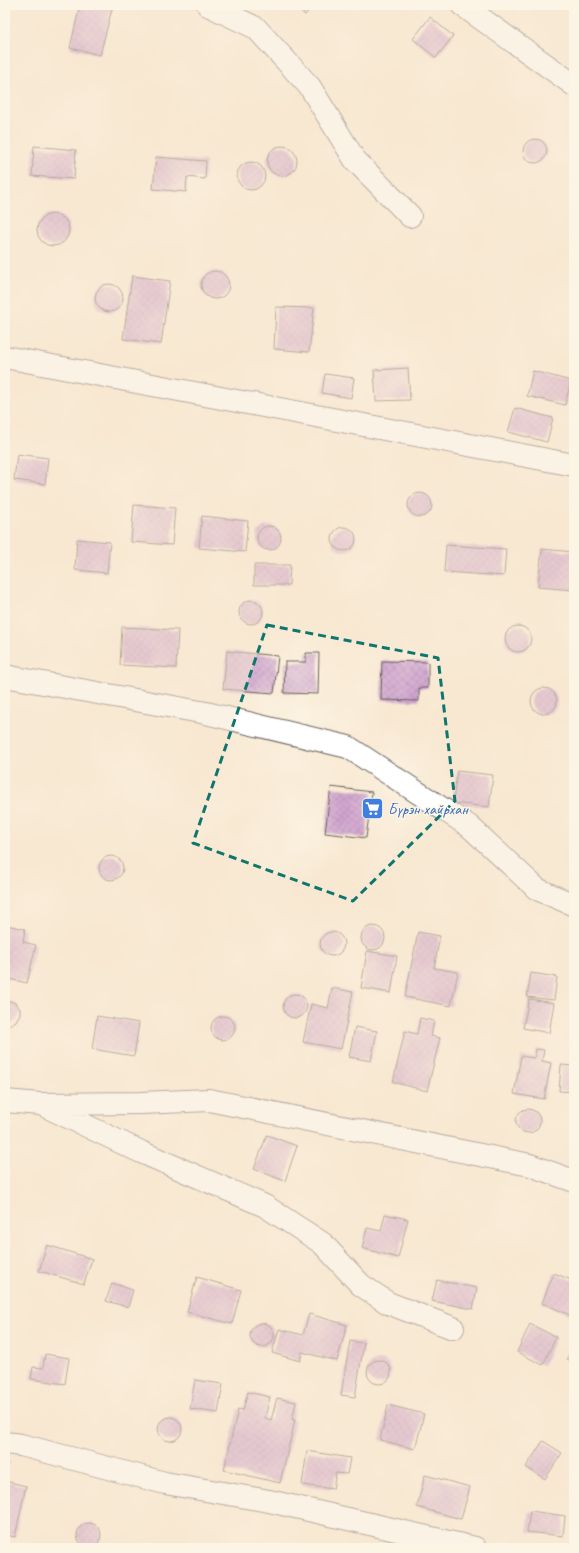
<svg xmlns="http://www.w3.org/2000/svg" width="579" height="1553" viewBox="0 0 579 1553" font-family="Caveat,sans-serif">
  <defs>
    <pattern id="building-cross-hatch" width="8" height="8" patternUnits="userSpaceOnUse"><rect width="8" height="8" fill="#cfa2cf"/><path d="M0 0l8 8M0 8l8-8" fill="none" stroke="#b18bb1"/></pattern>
  </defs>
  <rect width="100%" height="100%" fill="#fcf5e5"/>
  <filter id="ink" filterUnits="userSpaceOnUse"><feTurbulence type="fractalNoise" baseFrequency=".025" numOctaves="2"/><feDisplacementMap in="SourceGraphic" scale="8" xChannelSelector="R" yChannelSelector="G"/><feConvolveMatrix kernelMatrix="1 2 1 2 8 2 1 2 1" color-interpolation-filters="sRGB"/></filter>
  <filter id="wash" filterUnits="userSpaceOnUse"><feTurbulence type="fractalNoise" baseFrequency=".012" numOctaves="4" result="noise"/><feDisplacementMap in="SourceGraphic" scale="16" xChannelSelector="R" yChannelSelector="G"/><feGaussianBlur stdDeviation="0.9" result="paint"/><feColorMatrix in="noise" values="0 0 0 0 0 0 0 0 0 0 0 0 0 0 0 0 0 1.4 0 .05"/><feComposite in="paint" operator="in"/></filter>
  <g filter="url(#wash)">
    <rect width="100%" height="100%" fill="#f8e8d2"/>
    <g id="blocks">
      <path fill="url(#building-cross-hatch)" d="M 80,5 L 113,5 L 100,55 L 70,48 Z
        M 293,5 L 313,5 L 305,15 Z
        M 430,17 L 453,36 L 436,58 L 413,39 Z
        M523 151a12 12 0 1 1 24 0a12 12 0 1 1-24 0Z
        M267 161a15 15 0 1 1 30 0a15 15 0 1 1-30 0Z
        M 34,146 L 76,150 L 74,179 L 32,176 Z
        M 156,157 L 206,161 L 205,179 L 187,177 L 186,192 L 153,189 Z
        M237 176a14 14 0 1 1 28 0a14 14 0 1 1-28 0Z
        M37 230a16 16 0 1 1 32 0a16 16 0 1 1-32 0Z
        M201 285a14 14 0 1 1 28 0a14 14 0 1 1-28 0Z
        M 132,276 L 170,281 L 161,344 L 123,339 Z
        M95 298a14 14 0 1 1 28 0a14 14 0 1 1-28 0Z
        M 276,307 L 314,308 L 309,352 L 274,349 Z
        M 408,368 L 410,400 L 376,401 L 374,370 Z
        M 533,371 L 571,381 L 565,405 L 527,396 Z
        M 325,374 L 354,378 L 351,398 L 322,393 Z
        M 515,408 L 553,418 L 547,442 L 508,432 Z
        M 17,454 L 48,458 L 45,484 L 14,480 Z
        M408 505a12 12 0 1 1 24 0a12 12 0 1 1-24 0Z
        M 134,505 L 175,508 L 172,545 L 131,542 Z
        M 202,516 L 248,521 L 245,552 L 199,548 Z
        M257 538a12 12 0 1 1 24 0a12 12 0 1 1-24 0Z
        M332 539a12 12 0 1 1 24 0a12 12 0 1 1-24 0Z
        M 77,539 L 110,542 L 107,573 L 75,570 Z
        M 446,545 L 506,549 L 504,576 L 444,572 Z
        M 542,549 L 574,552 L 574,590 L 538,587 Z
        M 254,565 L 290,565 L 289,585 L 254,585 Z
        M239 612a12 12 0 1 1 24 0a12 12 0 1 1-24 0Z
        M505 639a13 13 0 1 1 26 0a13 13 0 1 1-26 0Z
        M 122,627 L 178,630 L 176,668 L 120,665 Z
        M 227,651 L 278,656 L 274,693 L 223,689 Z
        M 306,653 L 319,653 L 318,694 L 284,693 L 285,662 L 306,662 Z
        M 382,661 L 428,662 L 428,688 L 419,688 L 419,701 L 381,700 Z
        M531 701a13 13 0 1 1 26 0a13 13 0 1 1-26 0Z
        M 457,771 L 493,775 L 489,807 L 453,803 Z
        M 331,787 L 372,792 L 366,838 L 325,833 Z
        M99 868a12 12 0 1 1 24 0a12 12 0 1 1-24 0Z
        M 6,925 L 25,929 L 23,942 L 36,945 L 27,983 L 5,978 L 5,931 Z
        M361 938a12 12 0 1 1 24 0a12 12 0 1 1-24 0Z
        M320 944a12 12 0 1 1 24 0a12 12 0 1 1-24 0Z
        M 418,932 L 440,936 L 434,968 L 458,972 L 451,1006 L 405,997 Z
        M 367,951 L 397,956 L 391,993 L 361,988 Z
        M 531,973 L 557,977 L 554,1000 L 527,997 Z
        M 332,988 L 353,992 L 341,1049 L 303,1042 L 311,1004 L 328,1008 Z
        M283 1006a12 12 0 1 1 24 0a12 12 0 1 1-24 0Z
        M 529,999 L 554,1003 L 549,1033 L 523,1028 Z
        M 5,1000 L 7,1000 L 15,1003 L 20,1009 L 20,1014 L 16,1021 L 9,1025 L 5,1025 Z
        M211 1028a12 12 0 1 1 24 0a12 12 0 1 1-24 0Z
        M 97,1016 L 139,1023 L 134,1056 L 92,1049 Z
        M 420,1018 L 434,1021 L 431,1036 L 440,1038 L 427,1091 L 393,1082 L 405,1031 L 417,1034 Z
        M 355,1027 L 377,1031 L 371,1061 L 349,1057 Z
        M 536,1049 L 544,1050 L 542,1061 L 551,1063 L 544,1099 L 514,1094 L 521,1056 L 534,1058 Z
        M 561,1065 L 574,1066 L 574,1092 L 559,1091 Z
        M516 1121a12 12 0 1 1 24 0a12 12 0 1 1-24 0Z
        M 267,1135 L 297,1146 L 285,1181 L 254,1169 Z
        M 385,1214 L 408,1219 L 398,1258 L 362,1248 L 367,1228 L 381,1231 Z
        M 47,1245 L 92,1259 L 84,1284 L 39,1271 Z
        M 554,1273 L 574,1281 L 574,1303 L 570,1315 L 542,1303 Z
        M 197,1277 L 241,1290 L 232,1324 L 187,1312 Z
        M 437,1280 L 477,1288 L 473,1309 L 432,1301 Z
        M 112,1283 L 133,1290 L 128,1307 L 106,1301 Z
        M 309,1314 L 347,1325 L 337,1361 L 302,1352 L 300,1361 L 272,1353 L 279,1329 L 303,1335 Z
        M250 1335a12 12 0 1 1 24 0a12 12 0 1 1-24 0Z
        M 530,1324 L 556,1337 L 543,1365 L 517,1352 Z
        M 350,1341 L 364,1343 L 355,1397 L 341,1395 Z
        M 574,1343 L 574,1362 L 567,1359 Z
        M 45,1354 L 69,1358 L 65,1384 L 31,1379 L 33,1367 L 43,1368 Z
        M367 1372a12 12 0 1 1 24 0a12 12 0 1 1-24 0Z
        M 195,1380 L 223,1384 L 218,1413 L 190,1409 Z
        M 248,1392 L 270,1397 L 265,1418 L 271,1420 L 277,1398 L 296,1402 L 292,1420 L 295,1420 L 280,1483 L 224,1470 L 238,1409 L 243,1410 Z
        M 388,1405 L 424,1414 L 415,1449 L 380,1440 Z
        M158 1429a12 12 0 1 1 24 0a12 12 0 1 1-24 0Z
        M 543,1441 L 562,1453 L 545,1479 L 526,1467 Z
        M 307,1451 L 350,1458 L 347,1474 L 336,1473 L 333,1489 L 302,1485 Z
        M 5,1462 L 8,1463 L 6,1475 L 5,1474 Z
        M 425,1475 L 470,1487 L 461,1519 L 417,1507 Z
        M 5,1481 L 26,1486 L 15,1537 L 5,1535 Z
        M 530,1511 L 565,1516 L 563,1536 L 527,1532 Z
        M77 1535a12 12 0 1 1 24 0a12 12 0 1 1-24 0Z"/>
    </g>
  </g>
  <g filter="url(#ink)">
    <use href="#blocks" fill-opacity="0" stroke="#69635c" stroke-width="1"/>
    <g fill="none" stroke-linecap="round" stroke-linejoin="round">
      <defs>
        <path id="minor" d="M 208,5 L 256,28 L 310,87 L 355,160 L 410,216
          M 462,5 L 574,85
          M 5,357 L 574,465
          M 5,676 L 206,713 L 348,747 L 469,826 L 537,889 L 574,905
          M 5,1101 L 40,1104 L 141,1103 L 209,1100 L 530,1165 L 574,1181
          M 45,1106 L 141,1152 L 265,1206 L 322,1243 L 361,1285 L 388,1303 L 453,1328
          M 5,1443 L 21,1445 L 165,1483 L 269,1501 L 475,1548"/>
      </defs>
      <use href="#minor" stroke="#69635c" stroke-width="24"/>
      <use href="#minor" stroke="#fff" stroke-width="22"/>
    </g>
  </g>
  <path d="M0 0H579V1553H0ZM 267,625 L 438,658 L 455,801 L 353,901 L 193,843 Z" fill="#f8e8d2" fill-opacity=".55" fill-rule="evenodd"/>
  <path fill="none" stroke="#0f766e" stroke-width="3" stroke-dasharray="8 5" stroke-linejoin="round" d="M 267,625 L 438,658 L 455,801 L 353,901 L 193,843 Z"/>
  <defs>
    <symbol id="supermarket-square" viewBox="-11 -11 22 22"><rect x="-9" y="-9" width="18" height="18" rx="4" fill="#3f7fe0" stroke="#fcf5e5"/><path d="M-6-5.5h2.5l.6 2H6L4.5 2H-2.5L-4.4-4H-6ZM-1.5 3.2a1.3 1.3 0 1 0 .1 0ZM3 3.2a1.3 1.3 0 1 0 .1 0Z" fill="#fff"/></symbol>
  </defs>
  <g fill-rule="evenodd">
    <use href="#supermarket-square" x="360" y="796" width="25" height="25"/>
  </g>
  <g text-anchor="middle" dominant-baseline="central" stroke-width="3" stroke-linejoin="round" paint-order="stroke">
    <g font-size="16" fill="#366cbe" stroke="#fcf5e5" text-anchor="start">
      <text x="388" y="809">Бүрэн хайрхан</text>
    </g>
  </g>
  <rect width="579" height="1553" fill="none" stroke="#fcf5e5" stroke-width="20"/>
</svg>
